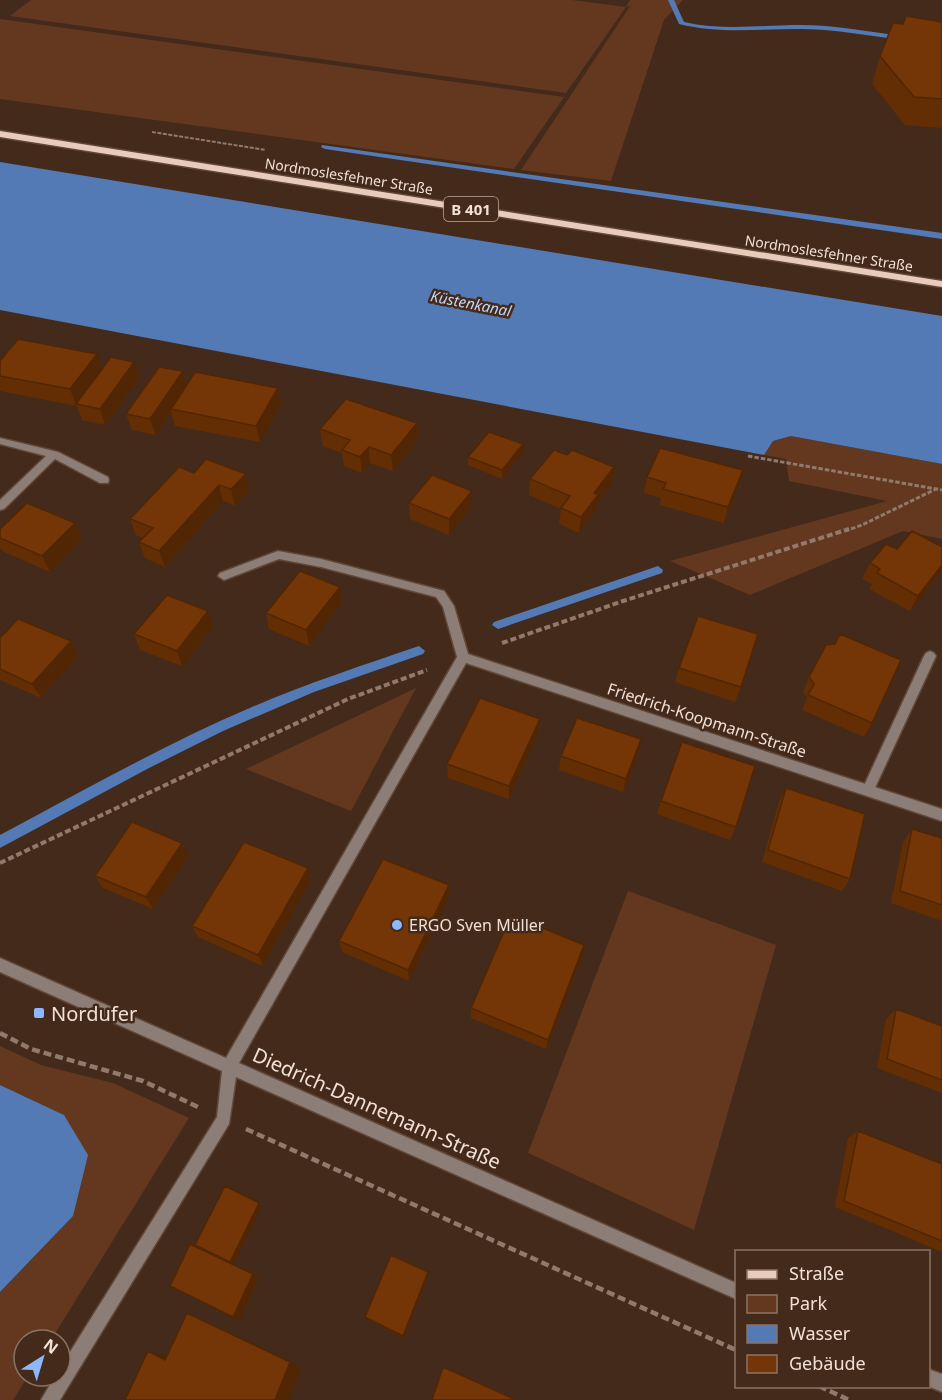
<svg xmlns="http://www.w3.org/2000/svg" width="942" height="1400" viewBox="0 0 942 1400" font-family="'Noto Sans',sans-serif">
  <rect width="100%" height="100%" fill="#442a1a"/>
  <path fill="#63381e" d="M 31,0 L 572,0 L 626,7 L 630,0 L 683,0 L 664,20 L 611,181 L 521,170 L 630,6 L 626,7 L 566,93 L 10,16 Z
    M 0,19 L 564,97 L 514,169 L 0,99 Z
    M 791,436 L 942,464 L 942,539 L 903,531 L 750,595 L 670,561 L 887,501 L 789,481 L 786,459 L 764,455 L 773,441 Z
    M 416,688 L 351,811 L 246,769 Z
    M 628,891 L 776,945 L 694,1230 L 528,1153 Z
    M 0,1046 L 41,1065 L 113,1083 L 189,1118 L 51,1340 L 24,1340 L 24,1376 L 28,1376 L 13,1400 L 0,1400 L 0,1292 L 73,1216 L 64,1115 L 0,1085 Z"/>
  <path fill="#537ab5" d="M 0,162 L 942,316 L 942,464 L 791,436 L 773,441 L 764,455 L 0,310 Z
    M 0,1085 L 64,1115 L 88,1155 L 73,1216 L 0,1292 Z"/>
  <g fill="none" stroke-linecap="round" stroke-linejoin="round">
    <path fill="#537ab5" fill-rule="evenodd" d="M 668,0 L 674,0 L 684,22 C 723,31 761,25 800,25 C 830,25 859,30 888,34 L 891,36 L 888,38 C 859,34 829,29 800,29 C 758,29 719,34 679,24 Z
      M 322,145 L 942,233 L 942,239 L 325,149 L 321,147 Z
      M 658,566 L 663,570 L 662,573 L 498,629 L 492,625 L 494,622 Z
      M 419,646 L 425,651 L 423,654 L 314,692 L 223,731 L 149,768 L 0,848 L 0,835 C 83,791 165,744 252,707 C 306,684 363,665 419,646 Z"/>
    <defs>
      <path id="service" d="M 930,651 L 934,653 L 936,656 L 874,790 L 872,794 L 868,796 L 864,794 L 862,790 L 924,656 L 926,653 Z"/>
      <path id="minor" d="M 0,438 L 58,452 L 108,477 L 109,480 L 108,483 L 100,483 L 55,459 L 4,509 L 0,510 L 0,500 L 46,456 L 0,444 Z
        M 278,551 L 321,559 L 444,591 L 454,606 L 468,654 L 942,809 L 942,821 L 466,663 L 239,1063 L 736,1283 L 736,1299 L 236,1077 L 229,1124 L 60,1400 L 41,1400 L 55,1376 L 60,1376 L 60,1368 L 217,1117 L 222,1071 L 0,972 L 0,958 L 226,1058 L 457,657 L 443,607 L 436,597 L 321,567 L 279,559 L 224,580 L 218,576 L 220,573 Z
        M 928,1369 L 942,1374 L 942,1392 L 928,1386 Z"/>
      <path id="primary" d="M 0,131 L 942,281 L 942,287 L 0,137 Z"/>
    </defs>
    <use href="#service" stroke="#604738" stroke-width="3"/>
    <use href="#minor" stroke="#604738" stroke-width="3"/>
    <use href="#primary" stroke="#604738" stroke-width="3"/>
    <path stroke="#907a6c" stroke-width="2" stroke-dasharray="4 1.5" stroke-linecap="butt" d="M 152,132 L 266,150"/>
    <path stroke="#907a6c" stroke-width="3" stroke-dasharray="4.5 2" stroke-linecap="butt" d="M 748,456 L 942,490
      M 845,531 L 862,525 L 936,489"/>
    <path stroke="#907a6c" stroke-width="4" stroke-dasharray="6 3" stroke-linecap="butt" d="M 502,643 L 623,601 L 849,529
      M 0,863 L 348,699 L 427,670"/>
    <path stroke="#907a6c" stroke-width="4.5" stroke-dasharray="8 4" stroke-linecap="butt" d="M 0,1033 L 31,1049 L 143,1081 L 198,1107
      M 246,1129 L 736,1350
      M 819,1386 L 849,1400"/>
    <use href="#service" fill="#8c7e76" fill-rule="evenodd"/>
    <use href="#minor" fill="#8c7e76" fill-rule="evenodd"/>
    <use href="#primary" fill="#e8cbbb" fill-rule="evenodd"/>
  </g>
  <path fill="#642e05" d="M 942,22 L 942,128 L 905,125 L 872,84 L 880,56 L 903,24 Z
    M 0,361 L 102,369 L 134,362 L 139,378 L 105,425 L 82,420 L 77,406 L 0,391 Z
    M 183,371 L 187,385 L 278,388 L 281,404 L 260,442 L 175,426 L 171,412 L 156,435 L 132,430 L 126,414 Z
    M 417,423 L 417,440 L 393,471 L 370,463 L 362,473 L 344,466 L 342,453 L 323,446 L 320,429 Z
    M 523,444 L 523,453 L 502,479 L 468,465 L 468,457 Z
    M 743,470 L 738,486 L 724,523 L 660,505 L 661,498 L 644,493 L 647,477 Z
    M 194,473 L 249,490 L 235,506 L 223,501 L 165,567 L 145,558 L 139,542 L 144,538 L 136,535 L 130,519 Z
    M 530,479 L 612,483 L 597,503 L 595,511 L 579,533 L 559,524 L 561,509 L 529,495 Z
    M 472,491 L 471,507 L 449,535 L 410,519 L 409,503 Z
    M 75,523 L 82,539 L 50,572 L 2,551 L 0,548 L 0,529 Z
    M 942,547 L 942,570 L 910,611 L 869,589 L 872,584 L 862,579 L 870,563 L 897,549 Z
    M 342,602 L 309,646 L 269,629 L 266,613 Z
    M 213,627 L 182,666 L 140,650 L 134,634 Z
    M 0,638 L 71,641 L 78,656 L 41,698 L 0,680 Z
    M 679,668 L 741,687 L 735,702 L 675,682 Z
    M 809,677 L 872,723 L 864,737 L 802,710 L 807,698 L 803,692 Z
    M 540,719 L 538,733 L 509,799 L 448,778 L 447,764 Z
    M 641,739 L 638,753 L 623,792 L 559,770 L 561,756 Z
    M 786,788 L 850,879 L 842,891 L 762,862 L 779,802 Z
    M 661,801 L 736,827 L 730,840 L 657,814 Z
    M 912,829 L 942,838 L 942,921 L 891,903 L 903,842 Z
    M 182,843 L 188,856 L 153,909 L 103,888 L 95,876 Z
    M 308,868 L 311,880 L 263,966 L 198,937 L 192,926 Z
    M 449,897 L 409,981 L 342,952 L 339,941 Z
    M 584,945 L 582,956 L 546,1049 L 471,1018 L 471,1008 Z
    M 896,1009 L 942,1026 L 942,1093 L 877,1068 L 886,1019 Z
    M 858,1131 L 942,1164 L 942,1252 L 835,1207 L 848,1138 Z
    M 428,1274 L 404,1338 L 367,1319 L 365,1317 Z"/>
  <path fill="#512604" d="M 97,354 L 102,370 L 76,404 L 76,406 L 70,389 Z
    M 134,362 L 139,378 L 105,425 L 100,409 Z
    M 183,371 L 187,388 L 171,409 L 171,412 L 156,435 L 150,419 Z
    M 278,388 L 281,404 L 260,442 L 256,426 Z
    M 417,423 L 417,440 L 393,471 L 391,455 Z
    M 523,444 L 523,453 L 502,479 L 502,470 Z
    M 369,447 L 370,463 L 362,473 L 360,457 Z
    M 614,467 L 612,483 L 597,503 L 595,511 L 579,533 L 581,517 L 594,493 Z
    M 743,470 L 738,486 L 724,523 L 728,507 Z
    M 246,474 L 249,490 L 235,506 L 231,489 Z
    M 219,485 L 223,501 L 165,567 L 159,551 Z
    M 472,491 L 471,507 L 449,535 L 449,519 Z
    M 75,523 L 82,539 L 50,572 L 42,556 Z
    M 942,565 L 942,570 L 910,611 L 918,596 Z
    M 340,587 L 342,602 L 309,646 L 306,630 Z
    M 208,611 L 213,627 L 182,666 L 177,651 Z
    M 71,641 L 78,656 L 41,698 L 32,684 Z
    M 540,719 L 538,733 L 509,799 L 509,786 Z
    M 641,739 L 638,753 L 623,792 L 626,779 Z
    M 182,843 L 188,856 L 153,909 L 146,897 Z
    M 308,868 L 311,880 L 263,966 L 258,955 Z
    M 449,885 L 449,897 L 409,981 L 408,970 Z
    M 584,945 L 582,956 L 546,1049 L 548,1040 Z
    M 259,1203 L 262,1206 L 233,1265 L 230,1262 Z
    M 428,1272 L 428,1274 L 404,1338 L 403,1336 Z
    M 253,1274 L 259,1278 L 239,1321 L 233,1317 Z
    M 148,1351 L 168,1357 L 165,1360 Z
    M 290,1362 L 302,1368 L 288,1400 L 275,1400 Z"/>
  <path fill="#743606" stroke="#512604" stroke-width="1.5" d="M 906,16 L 942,22 L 942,99 L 914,97 L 880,56 L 893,23 L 903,24 Z
    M 18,339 L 97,354 L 70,389 L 0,376 L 0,361 Z
    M 111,357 L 134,362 L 100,409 L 76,404 Z
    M 159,367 L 183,371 L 150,419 L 126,414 Z
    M 195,372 L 278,388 L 256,426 L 171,409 Z
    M 346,399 L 417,423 L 391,455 L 369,447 L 360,457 L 342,450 L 350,440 L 320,429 Z
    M 489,432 L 523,444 L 502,470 L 468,457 Z
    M 660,448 L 743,470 L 728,507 L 663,489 L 666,483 L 647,477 Z
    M 554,450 L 567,455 L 572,450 L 614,467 L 594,493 L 598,495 L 581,517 L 561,508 L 570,496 L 530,479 Z
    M 206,459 L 246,474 L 231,489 L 219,485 L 159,551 L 139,542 L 153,528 L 130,519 L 179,467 L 194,473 Z
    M 432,475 L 472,491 L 449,519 L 409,503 Z
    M 27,503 L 75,523 L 42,556 L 0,538 L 0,529 Z
    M 912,531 L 942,547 L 942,565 L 918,596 L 877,573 L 880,569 L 870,563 L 886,544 L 897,549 Z
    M 300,571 L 340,587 L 306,630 L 266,613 Z
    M 167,595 L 208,611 L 177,651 L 134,634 Z
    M 698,616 L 758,634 L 741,687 L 679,668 Z
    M 18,619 L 71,641 L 32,684 L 0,669 L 0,638 Z
    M 840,634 L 901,660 L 872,723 L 808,695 L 814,684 L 809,677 L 826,645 L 835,644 Z
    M 480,698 L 540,719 L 509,786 L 447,764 Z
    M 577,718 L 641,739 L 626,779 L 561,756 Z
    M 682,742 L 755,766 L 736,827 L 661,801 Z
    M 786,788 L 865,814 L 850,879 L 768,850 Z
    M 132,822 L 182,843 L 146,897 L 95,876 Z
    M 912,829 L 942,838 L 942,905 L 900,891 Z
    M 244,842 L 308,868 L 258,955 L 192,926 Z
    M 383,859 L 449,885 L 408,970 L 339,941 Z
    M 511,915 L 584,945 L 548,1040 L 471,1008 Z
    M 896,1009 L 942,1026 L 942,1080 L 887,1059 Z
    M 858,1131 L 942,1164 L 942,1241 L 844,1201 Z
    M 225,1186 L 259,1203 L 230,1262 L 195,1245 Z
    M 190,1244 L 253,1274 L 233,1317 L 170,1286 Z
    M 391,1255 L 428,1272 L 403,1336 L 365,1317 Z
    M 187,1313 L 290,1362 L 275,1400 L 125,1400 L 148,1351 L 165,1360 Z
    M 443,1367 L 516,1400 L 432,1400 Z"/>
  <g fill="#8db9fc" stroke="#442a1a" stroke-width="2">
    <circle cx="397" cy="925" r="6"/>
    <rect x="33" y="1007" width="12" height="12" rx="3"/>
  </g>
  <g text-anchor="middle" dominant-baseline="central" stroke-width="5" stroke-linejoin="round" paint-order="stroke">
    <g font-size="14" fill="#f1e0d6" stroke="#442a1a">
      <text transform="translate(349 176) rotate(9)">Nordmoslesfehner Straße</text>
      <text transform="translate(829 253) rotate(9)">Nordmoslesfehner Straße</text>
    </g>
    <rect fill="#442a1a" stroke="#bda99e" stroke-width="1.5" x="444" y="197" width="54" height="24" rx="4.5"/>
    <g font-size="15" font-weight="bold" fill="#f1e0d6">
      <text x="471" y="209">B 401</text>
    </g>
    <g font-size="15" font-style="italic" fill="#c0d7f9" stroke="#442a1a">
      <text transform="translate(471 303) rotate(11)">Küstenkanal</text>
    </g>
    <g font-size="16" fill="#f1e0d6" stroke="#442a1a">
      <text transform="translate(707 720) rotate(18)">Friedrich-Koopmann-Straße</text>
    </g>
    <g font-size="16" fill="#f1e0d6" stroke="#442a1a" text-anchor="start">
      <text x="409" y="925">ERGO Sven Müller</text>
    </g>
    <g font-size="20" fill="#f1e0d6" stroke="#442a1a" text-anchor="start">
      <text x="51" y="1013">Nordufer</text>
    </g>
    <g font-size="20" fill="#f1e0d6" stroke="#442a1a">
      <text transform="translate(377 1108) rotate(24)">Diedrich-Dannemann-Straße</text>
    </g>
  </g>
  <rect x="735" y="1250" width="195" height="138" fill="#442a1a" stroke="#897365" stroke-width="1.5"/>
  <rect x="747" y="1270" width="30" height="9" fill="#e8cbbb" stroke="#897365" stroke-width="1.5"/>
  <text x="789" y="1280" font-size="18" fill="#f1e0d6">Straße</text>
  <rect x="747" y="1295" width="30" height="18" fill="#63381e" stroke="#897365" stroke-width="1.5"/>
  <text x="789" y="1310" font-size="18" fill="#f1e0d6">Park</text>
  <rect x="747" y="1325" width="30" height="18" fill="#537ab5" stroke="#897365" stroke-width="1.5"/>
  <text x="789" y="1340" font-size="18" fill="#f1e0d6">Wasser</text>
  <rect x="747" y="1355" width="30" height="18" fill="#743606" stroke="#897365" stroke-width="1.5"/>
  <text x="789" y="1370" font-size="18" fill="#f1e0d6">Gebäude</text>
  <g transform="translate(42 1358) rotate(37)"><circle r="28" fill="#442a1a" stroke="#897365" stroke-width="1.5"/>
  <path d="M0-4.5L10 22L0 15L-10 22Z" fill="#8db9fc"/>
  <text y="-9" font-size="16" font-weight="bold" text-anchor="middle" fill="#f1e0d6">N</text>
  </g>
</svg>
